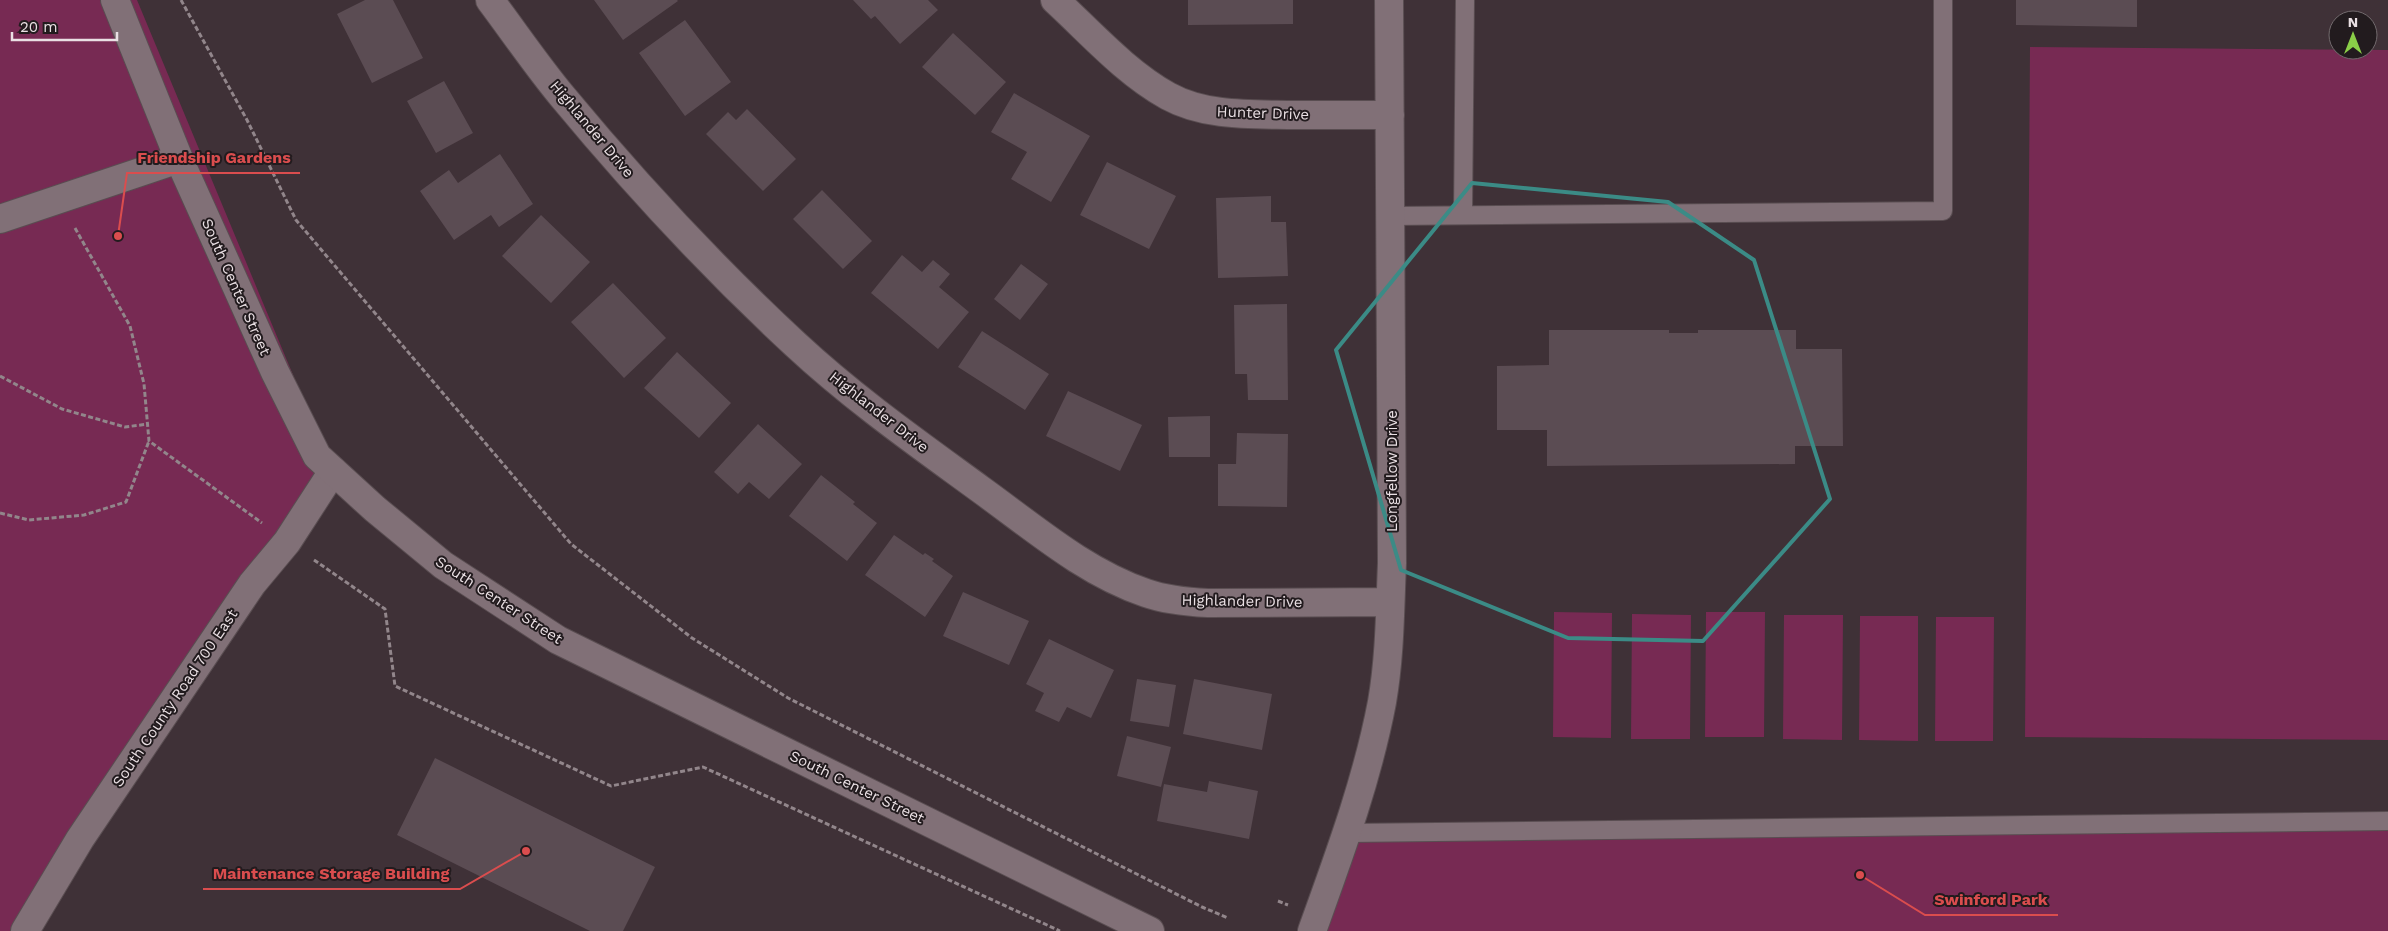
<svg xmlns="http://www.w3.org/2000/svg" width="2388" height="931" viewBox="0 0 2388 931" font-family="'Work Sans',sans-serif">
  <rect width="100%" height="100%" fill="#3f3137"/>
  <path fill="#772a53" d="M 0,0 L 137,0 L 333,471 L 31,931 L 0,931 Z
    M 2030,47 L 2388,50 L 2388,740 L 2025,737 Z
    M 1554,612 L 1612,613 L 1611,738 L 1553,737 Z
    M 1706,612 L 1765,612 L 1764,737 L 1705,737 Z
    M 1632,614 L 1691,615 L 1690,739 L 1631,739 Z
    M 1784,615 L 1843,615 L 1842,740 L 1783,739 Z
    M 1860,616 L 1918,616 L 1918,741 L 1859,740 Z
    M 1936,617 L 1994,617 L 1993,741 L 1935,741 Z
    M 2388,821 L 2388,931 L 1312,931 L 1347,833 Z"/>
  <path fill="#5b4c53" d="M 365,0 L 393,0 L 423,58 L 372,83 L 337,14 Z
    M 594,0 L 677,0 L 678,1 L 623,40 Z
    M 853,0 L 928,0 L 938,10 L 900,44 L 875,16 L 871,19 Z
    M 1188,0 L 1293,0 L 1293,24 L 1188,25 Z
    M 2016,0 L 2137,0 L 2137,27 L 2016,25 Z
    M 685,20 L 731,82 L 685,116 L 639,53 Z
    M 953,33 L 1006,82 L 975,115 L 922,67 Z
    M 444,81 L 473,133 L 436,153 L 407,101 Z
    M 1014,93 L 1090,136 L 1051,202 L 1011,179 L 1027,152 L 991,132 Z
    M 747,109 L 796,159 L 763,191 L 706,134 L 728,112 L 736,120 Z
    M 500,154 L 533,204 L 499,227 L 491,215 L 454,240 L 420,191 L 449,170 L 458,183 Z
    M 1107,162 L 1176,196 L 1149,249 L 1080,215 Z
    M 822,190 L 872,241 L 843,269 L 793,219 Z
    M 1271,196 L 1271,222 L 1286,222 L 1288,276 L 1218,278 L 1216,198 Z
    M 541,215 L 590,262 L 551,303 L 502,256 Z
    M 902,255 L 922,272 L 933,260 L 950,274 L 939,287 L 969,312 L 938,349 L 871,293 Z
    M 1021,264 L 1048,284 L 1020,320 L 994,299 Z
    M 613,283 L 666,338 L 624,378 L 571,322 Z
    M 1287,304 L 1288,400 L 1248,400 L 1247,374 L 1235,374 L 1234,305 Z
    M 1549,330 L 1669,330 L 1669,333 L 1698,333 L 1698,330 L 1796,330 L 1796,349 L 1842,349 L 1843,446 L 1795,446 L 1795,464 L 1547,466 L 1547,430 L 1497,430 L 1497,366 L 1549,365 Z
    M 982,331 L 1049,374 L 1025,410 L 958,367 Z
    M 677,352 L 731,403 L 699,438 L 644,388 Z
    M 1068,391 L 1142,425 L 1120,471 L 1046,436 Z
    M 1210,416 L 1210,457 L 1169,457 L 1168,417 Z
    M 758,424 L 802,464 L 769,499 L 749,482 L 738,494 L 714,472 Z
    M 1237,433 L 1288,434 L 1287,507 L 1218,506 L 1218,464 L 1236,464 Z
    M 821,475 L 855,502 L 853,504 L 877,523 L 847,561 L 789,516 Z
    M 894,535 L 923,555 L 925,553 L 934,559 L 932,561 L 953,576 L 925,617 L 865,575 Z
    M 963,592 L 1029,621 L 1009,665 L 943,636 Z
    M 1049,639 L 1114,670 L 1091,718 L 1067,707 L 1059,722 L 1035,711 L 1044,693 L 1026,684 Z
    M 1137,679 L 1176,685 L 1169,727 L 1130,721 Z
    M 1194,679 L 1272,694 L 1262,750 L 1183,734 Z
    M 1127,736 L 1171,747 L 1161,787 L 1117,776 Z
    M 435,758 L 655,867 L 623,931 L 590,931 L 397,835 Z
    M 1209,781 L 1258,791 L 1249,839 L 1157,821 L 1164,784 L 1207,792 Z"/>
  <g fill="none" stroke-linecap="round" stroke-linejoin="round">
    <defs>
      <path id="service" d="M 1463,215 L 1465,0
        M 1390,216 L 1943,211 L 1943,0
        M 1347,833 L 2388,821"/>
      <path id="minor" d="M 490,0 C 514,32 537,66 562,96 C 634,183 713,268 795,344 C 853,398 917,443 980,489 C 1033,527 1084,572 1146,593 C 1166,600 1187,602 1208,603 L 1390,602
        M 1055,0 C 1091,33 1125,72 1168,96 C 1206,117 1253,114 1295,115 C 1326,115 1358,115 1390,115
        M 0,219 L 179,159
        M 25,931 L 80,839 L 252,584 L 287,542 L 333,471
        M 1312,931 C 1339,856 1367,781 1382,702 C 1390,656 1390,609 1392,563 L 1389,0"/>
      <path id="secondary" d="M 115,0 L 179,159 L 275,372 L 317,456 L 375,509 L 443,565 L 558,640 L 1150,931"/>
    </defs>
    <use href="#service" stroke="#594d51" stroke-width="20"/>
    <use href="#minor" stroke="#594d51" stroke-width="30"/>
    <use href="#secondary" stroke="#594d51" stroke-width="30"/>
    <path stroke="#92868b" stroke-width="3" stroke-dasharray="5 2.5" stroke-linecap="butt" d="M 181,0 L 247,120 L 296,220 L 571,544 L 692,638 L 788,698 L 1202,907 L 1228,918
      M 75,228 L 130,326 L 144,384 L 149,441 L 262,523
      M 0,376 L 62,409 L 125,427 L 148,424
      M 0,513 L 29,520 L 84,515 L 126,502 L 149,441
      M 314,560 L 385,609 L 395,686 L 611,786 L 703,767 L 1060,931
      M 1278,901 L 1288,905"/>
    <use href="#service" stroke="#817077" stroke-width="18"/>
    <use href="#minor" stroke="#817077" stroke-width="28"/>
    <use href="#secondary" stroke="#817077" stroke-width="28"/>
  </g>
  <path fill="none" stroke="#3b8b86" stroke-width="4" stroke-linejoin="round" d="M 1472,183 L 1668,202 L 1754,260 L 1830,499 L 1703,641 L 1568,638 L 1401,570 L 1336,350 Z"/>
  <g text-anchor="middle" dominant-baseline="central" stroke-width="4" stroke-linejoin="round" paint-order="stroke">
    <g font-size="15" fill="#eae0e4" stroke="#221b1e">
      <text transform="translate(1263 113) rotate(2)">Hunter Drive</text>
      <text transform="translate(592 129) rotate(50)">Highlander Drive</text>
      <text transform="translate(236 287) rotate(66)">South Center Street</text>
      <text transform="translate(879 412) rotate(38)">Highlander Drive</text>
      <text transform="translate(1392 471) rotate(-90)">Longfellow Drive</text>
      <text transform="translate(499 600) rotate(33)">South Center Street</text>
      <text transform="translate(1242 601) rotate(1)">Highlander Drive</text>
      <text transform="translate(175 698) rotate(-56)">South County Road 700 East</text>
      <text transform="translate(857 787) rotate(26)">South Center Street</text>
    </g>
  </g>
  <path fill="none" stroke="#da4d4e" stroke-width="2" d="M118 236L127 173H300M526 851L460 889H203M1860 875L1925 915H2058"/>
  <g fill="#da4d4e" stroke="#221b1e" stroke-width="2">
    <circle cx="118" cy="236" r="5"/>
    <circle cx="526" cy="851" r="5"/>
    <circle cx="1860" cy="875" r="5"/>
  </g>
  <g font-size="16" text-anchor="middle" font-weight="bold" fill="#da4d4e" stroke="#221b1e" stroke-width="4" stroke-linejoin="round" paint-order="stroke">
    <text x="214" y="163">Friendship Gardens</text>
    <text x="331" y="879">Maintenance Storage Building</text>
    <text x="1991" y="905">Swinford Park</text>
  </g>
  <g transform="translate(2353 35)"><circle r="24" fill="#221b1e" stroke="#726a6d"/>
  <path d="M0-4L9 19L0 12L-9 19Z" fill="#8ace48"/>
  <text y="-8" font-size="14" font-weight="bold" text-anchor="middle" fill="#eae0e4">N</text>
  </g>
  <path d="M12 32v8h105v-8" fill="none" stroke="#eae0e4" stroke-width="2.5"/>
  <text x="20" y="32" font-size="15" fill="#eae0e4" stroke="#221b1e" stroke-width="4" paint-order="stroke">20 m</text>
</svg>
